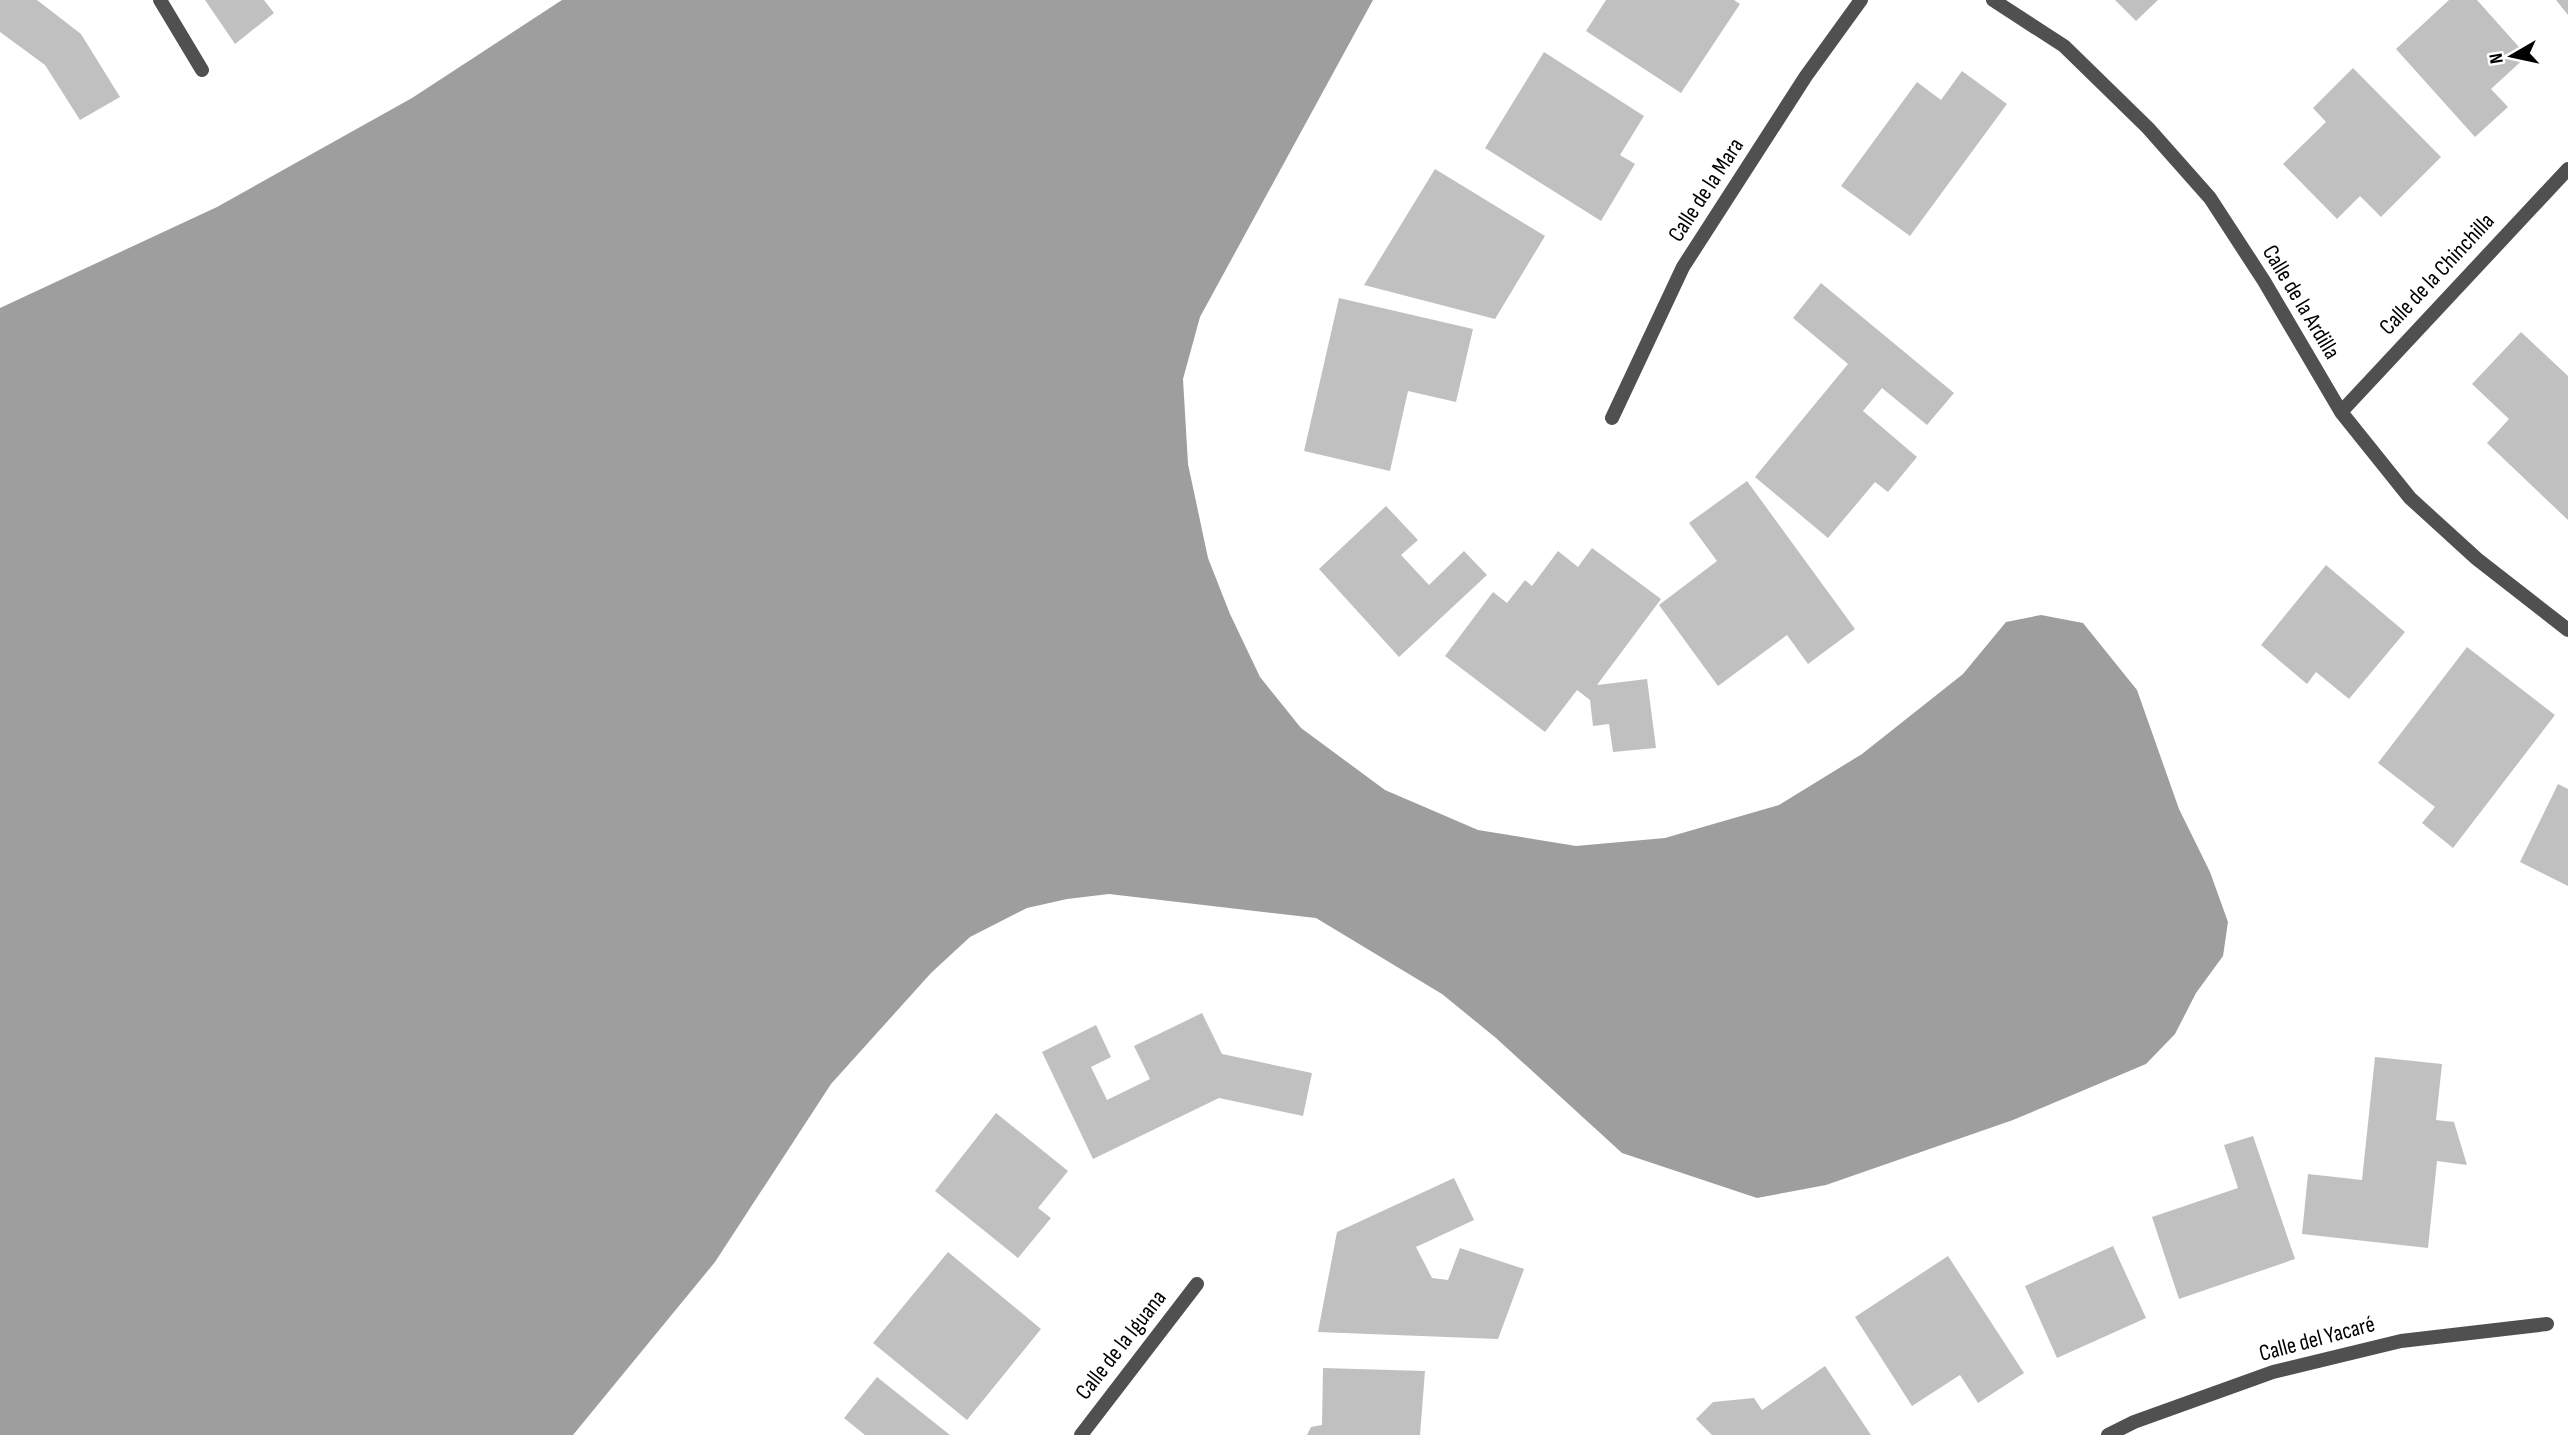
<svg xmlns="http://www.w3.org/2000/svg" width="2568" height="1435" viewBox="0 0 2568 1435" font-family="'Sofia Sans Condensed',sans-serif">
  <rect width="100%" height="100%" fill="#fff"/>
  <path fill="#9e9e9e" d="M 562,0 L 1373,0 L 1200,317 L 1183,379 L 1188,464 L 1208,558 L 1230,614 L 1260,677 L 1301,728 L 1385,790 L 1478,830 L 1576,846 L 1665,838 L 1779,805 L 1862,754 L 1963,674 L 2006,622 L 2041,615 L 2083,623 L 2137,690 L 2179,809 L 2210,872 L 2228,922 L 2223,956 L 2196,993 L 2175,1034 L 2146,1064 L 2013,1120 L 1826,1185 L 1757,1198 L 1622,1153 L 1496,1038 L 1442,994 L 1316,918 L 1109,894 L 1067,899 L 1027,908 L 970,937 L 931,973 L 831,1084 L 715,1262 L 573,1435 L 0,1435 L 0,308 L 217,207 L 412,98 Z"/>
  <path fill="#c0c0c0" d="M 0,0 L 37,0 L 81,34 L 120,97 L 80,120 L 45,65 L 0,32 Z
    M 205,0 L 264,0 L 274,13 L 235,44 Z
    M 1606,0 L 1734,0 L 1740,4 L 1681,93 L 1586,31 Z
    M 2115,0 L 2158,0 L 2136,21 Z
    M 2449,0 L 2477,0 L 2527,56 L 2491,89 L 2508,107 L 2475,137 L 2396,49 Z
    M 2556,0 L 2568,0 L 2568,15 Z
    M 1544,52 L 1644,116 L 1620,155 L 1635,164 L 1601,221 L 1485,148 Z
    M 2353,68 L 2441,157 L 2381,217 L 2360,196 L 2337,219 L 2283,164 L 2326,122 L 2313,108 Z
    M 1962,71 L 2007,104 L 1910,236 L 1841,186 L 1917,82 L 1941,100 Z
    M 1435,169 L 1545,236 L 1495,319 L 1364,285 Z
    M 1821,283 L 1954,393 L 1927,425 L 1882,388 L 1863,411 L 1917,457 L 1888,492 L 1875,482 L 1828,538 L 1755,477 L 1848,364 L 1793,318 Z
    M 1339,298 L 1473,329 L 1456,402 L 1408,391 L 1390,471 L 1304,451 Z
    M 2521,332 L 2568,376 L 2568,520 L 2487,443 L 2509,419 L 2472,384 Z
    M 1747,481 L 1855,629 L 1808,664 L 1787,635 L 1718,686 L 1659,605 L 1717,561 L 1689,523 Z
    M 1386,506 L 1418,540 L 1401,555 L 1429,585 L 1464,551 L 1487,575 L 1399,657 L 1319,569 Z
    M 1592,548 L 1661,599 L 1597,685 L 1647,679 L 1656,748 L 1613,752 L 1609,724 L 1593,726 L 1590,700 L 1577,690 L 1545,732 L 1445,656 L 1493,592 L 1507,603 L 1525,580 L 1532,586 L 1558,551 L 1578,567 Z
    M 2326,565 L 2405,632 L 2349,699 L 2316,672 L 2307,684 L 2261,645 Z
    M 2467,647 L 2555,715 L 2453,848 L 2422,823 L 2435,807 L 2378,763 Z
    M 2558,784 L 2568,789 L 2568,886 L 2520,862 Z
    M 1202,1013 L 1222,1054 L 1312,1073 L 1303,1116 L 1219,1098 L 1093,1159 L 1042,1052 L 1096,1025 L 1111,1057 L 1091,1067 L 1107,1100 L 1150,1079 L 1134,1046 Z
    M 2375,1057 L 2442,1064 L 2436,1120 L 2454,1122 L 2467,1165 L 2437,1161 L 2428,1248 L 2302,1234 L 2308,1174 L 2362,1180 Z
    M 996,1113 L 1068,1171 L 1038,1208 L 1051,1218 L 1018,1258 L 935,1191 Z
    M 2253,1136 L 2295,1259 L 2179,1299 L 2152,1217 L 2238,1188 L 2224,1145 Z
    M 1454,1178 L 1474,1220 L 1416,1247 L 1432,1278 L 1448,1280 L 1460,1248 L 1524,1269 L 1498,1339 L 1318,1332 L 1337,1232 Z
    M 2113,1246 L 2146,1318 L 2057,1358 L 2025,1286 Z
    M 948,1252 L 1041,1329 L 967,1420 L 873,1343 Z
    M 1948,1256 L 2024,1373 L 1978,1403 L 1960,1375 L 1912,1406 L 1855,1317 Z
    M 1825,1366 L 1871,1435 L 1712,1435 L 1696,1419 L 1713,1402 L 1754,1398 L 1762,1410 Z
    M 1323,1368 L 1425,1371 L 1420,1435 L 1307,1435 L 1311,1427 L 1322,1425 Z
    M 877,1377 L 950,1435 L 865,1435 L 844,1418 Z"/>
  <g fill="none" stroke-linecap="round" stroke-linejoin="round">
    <path stroke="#505050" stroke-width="14" d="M 160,0 L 202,70
      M 1993,0 L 2064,46 L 2148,128 L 2210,198 L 2264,281 L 2341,412 L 2410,498 L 2477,559 L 2568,630
      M 2341,412 L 2568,169
      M 1612,418 L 1683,267 L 1806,76 L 1861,0
      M 1081,1435 L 1197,1284
      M 2108,1435 L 2134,1422 L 2273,1372 L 2401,1341 L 2547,1324"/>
  </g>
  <g text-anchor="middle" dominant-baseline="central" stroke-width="6" stroke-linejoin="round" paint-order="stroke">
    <g font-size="23" fill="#000" stroke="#fff">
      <text transform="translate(1706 190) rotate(-57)">Calle de la Mara</text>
      <text transform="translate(2437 274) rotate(-47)">Calle de la Chinchilla</text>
      <text transform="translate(2301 302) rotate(59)">Calle de la Ardilla</text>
      <text transform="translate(2317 1339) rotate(-15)">Calle del Yacaré</text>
      <text transform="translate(1121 1345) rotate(-52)">Calle de la Iguana</text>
    </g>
  </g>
  <g transform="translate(2512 56) rotate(261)" stroke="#ffffff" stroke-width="5" paint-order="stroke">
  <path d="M0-5L12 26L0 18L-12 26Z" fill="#000000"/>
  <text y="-10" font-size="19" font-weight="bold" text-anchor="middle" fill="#000000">N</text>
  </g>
</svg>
